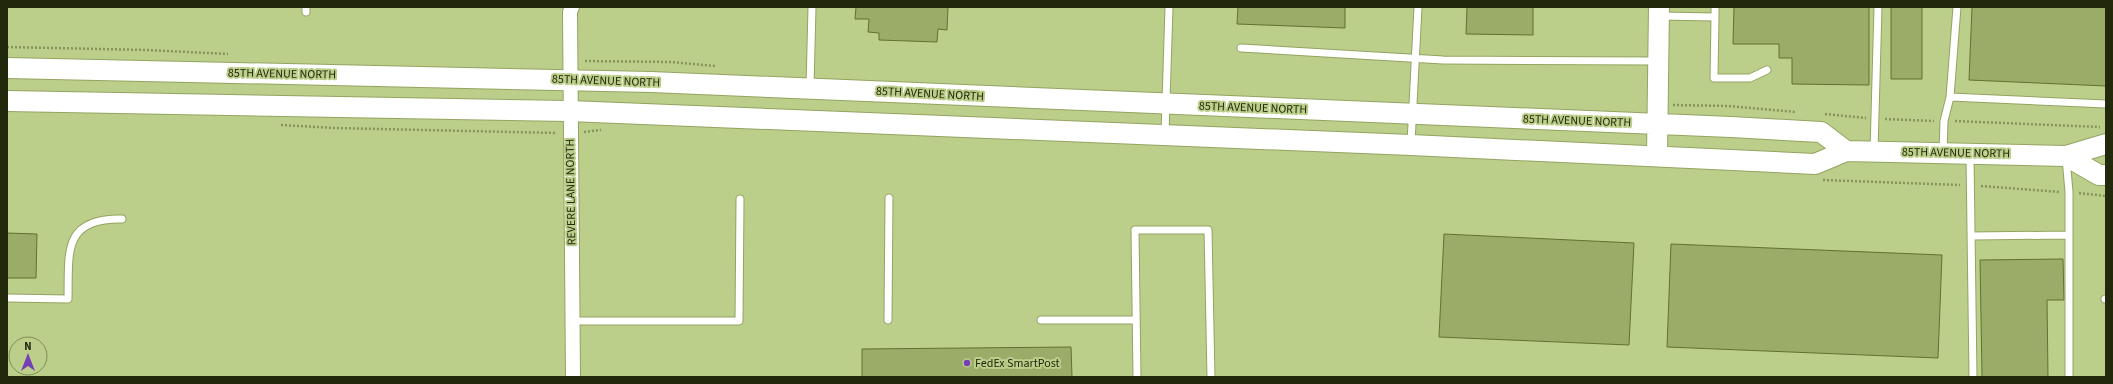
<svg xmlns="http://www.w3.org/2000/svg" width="2113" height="384" viewBox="0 0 2113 384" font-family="'Source Sans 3',sans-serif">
  <rect width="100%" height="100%" fill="#bccf8a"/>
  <path fill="#9aac68" stroke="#61712f" d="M 856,7 L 948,7 L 947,30 L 938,29 L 937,42 L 879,40 L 879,33 L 868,32 L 869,19 L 855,19 Z
    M 1238,7 L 1345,7 L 1345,28 L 1237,24 Z
    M 1467,7 L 1533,7 L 1533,35 L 1466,34 Z
    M 1734,7 L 1869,7 L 1869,85 L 1792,84 L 1792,58 L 1779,58 L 1779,44 L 1733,44 Z
    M 1891,7 L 1922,7 L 1922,79 L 1891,79 Z
    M 1972,7 L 2106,7 L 2106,86 L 1969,80 Z
    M 7,233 L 37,234 L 36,278 L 7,278 Z
    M 1444,234 L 1634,243 L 1629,345 L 1439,337 Z
    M 1671,244 L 1942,255 L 1938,358 L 1667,347 Z
    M 2063,259 L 2064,300 L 2047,300 L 2048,377 L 1982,377 L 1980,260 Z
    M 1071,347 L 1072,377 L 862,377 L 862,349 Z"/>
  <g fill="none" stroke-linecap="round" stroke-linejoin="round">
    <defs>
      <path id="lane" d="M 306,7 L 306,12
        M 1659,16 L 1715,17 L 1714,78 L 1750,78 L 1767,70
        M 1715,17 L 1715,7
        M 1241,48 L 1443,60 L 1657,61
        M 810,87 L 812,7
        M 1950,97 L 2106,104
        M 1165,133 L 1169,7
        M 1411,143 L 1418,7
        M 1874,151 L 1878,7
        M 1943,153 L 1944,121 L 1950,97 L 1957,7
        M 1970,156 L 1973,377
        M 2066,158 L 2069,192 L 2069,377
        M 1971,236 L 2069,235
        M 7,298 L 68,299 C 69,253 62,218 122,219
        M 2105,299 L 2106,299
        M 888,320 L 889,198
        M 1041,320 L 1136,320
        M 572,321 L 739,321 L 740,199
        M 1137,377 L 1135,230 L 1208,230 L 1211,377"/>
      <path id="street" d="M 572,7 L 570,12 L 573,377"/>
      <path id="secondary" d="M 7,68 L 651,82 L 1731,127 L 1821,132 L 1846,151
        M 7,101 L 569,111 L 1411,145 L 1815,164 L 1846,151 L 2066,156 L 2106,144
        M 1657,156 L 1659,7
        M 2066,156 L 2099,175 L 2106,175"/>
    </defs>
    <use href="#lane" stroke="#93a461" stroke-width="9"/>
    <use href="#street" stroke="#93a461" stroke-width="16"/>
    <use href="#secondary" stroke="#93a461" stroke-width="22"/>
    <path stroke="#85945d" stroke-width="2.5" stroke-dasharray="2 2" stroke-linecap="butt" d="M 7,47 L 147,50 L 228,54
      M 585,61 L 671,62 L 715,66
      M 1673,105 L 1728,106 L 1796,112
      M 1825,114 L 1866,118
      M 1885,119 L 1934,121
      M 1955,121 L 2100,127
      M 281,125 L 335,128 L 557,133
      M 584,132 L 601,130
      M 1823,180 L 1960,185
      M 1981,186 L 2060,192
      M 2079,193 L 2106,196"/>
    <use href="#lane" stroke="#fff" stroke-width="7"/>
    <use href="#street" stroke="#fff" stroke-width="14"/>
    <use href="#secondary" stroke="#fff" stroke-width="20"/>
  </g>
  <circle fill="#753fb6" stroke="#bccf8a" stroke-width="1.5" cx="967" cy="363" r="4"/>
  <g text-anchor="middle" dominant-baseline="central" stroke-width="4" stroke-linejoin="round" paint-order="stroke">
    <g font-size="12" fill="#22280c" stroke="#bccf8a">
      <text transform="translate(282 74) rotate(1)">85TH AVENUE NORTH</text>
      <text transform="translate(606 81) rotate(2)">85TH AVENUE NORTH</text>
      <text transform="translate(930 94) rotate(3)">85TH AVENUE NORTH</text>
      <text transform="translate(1253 108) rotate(2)">85TH AVENUE NORTH</text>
      <text transform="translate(1577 121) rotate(2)">85TH AVENUE NORTH</text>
      <text transform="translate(1956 153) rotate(1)">85TH AVENUE NORTH</text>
      <text transform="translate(571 192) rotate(-91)">REVERE LANE NORTH</text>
    </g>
    <g font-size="12" fill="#22280c" stroke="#bccf8a" text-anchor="start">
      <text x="975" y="363">FedEx SmartPost</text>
    </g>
  </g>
  <rect width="2113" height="384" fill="none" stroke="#22280c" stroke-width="16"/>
  <g transform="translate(28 356)"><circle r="19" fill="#bccf8a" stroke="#7e8c58"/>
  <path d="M0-3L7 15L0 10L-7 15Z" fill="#753fb6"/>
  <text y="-6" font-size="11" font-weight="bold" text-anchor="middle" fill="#22280c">N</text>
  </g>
</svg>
